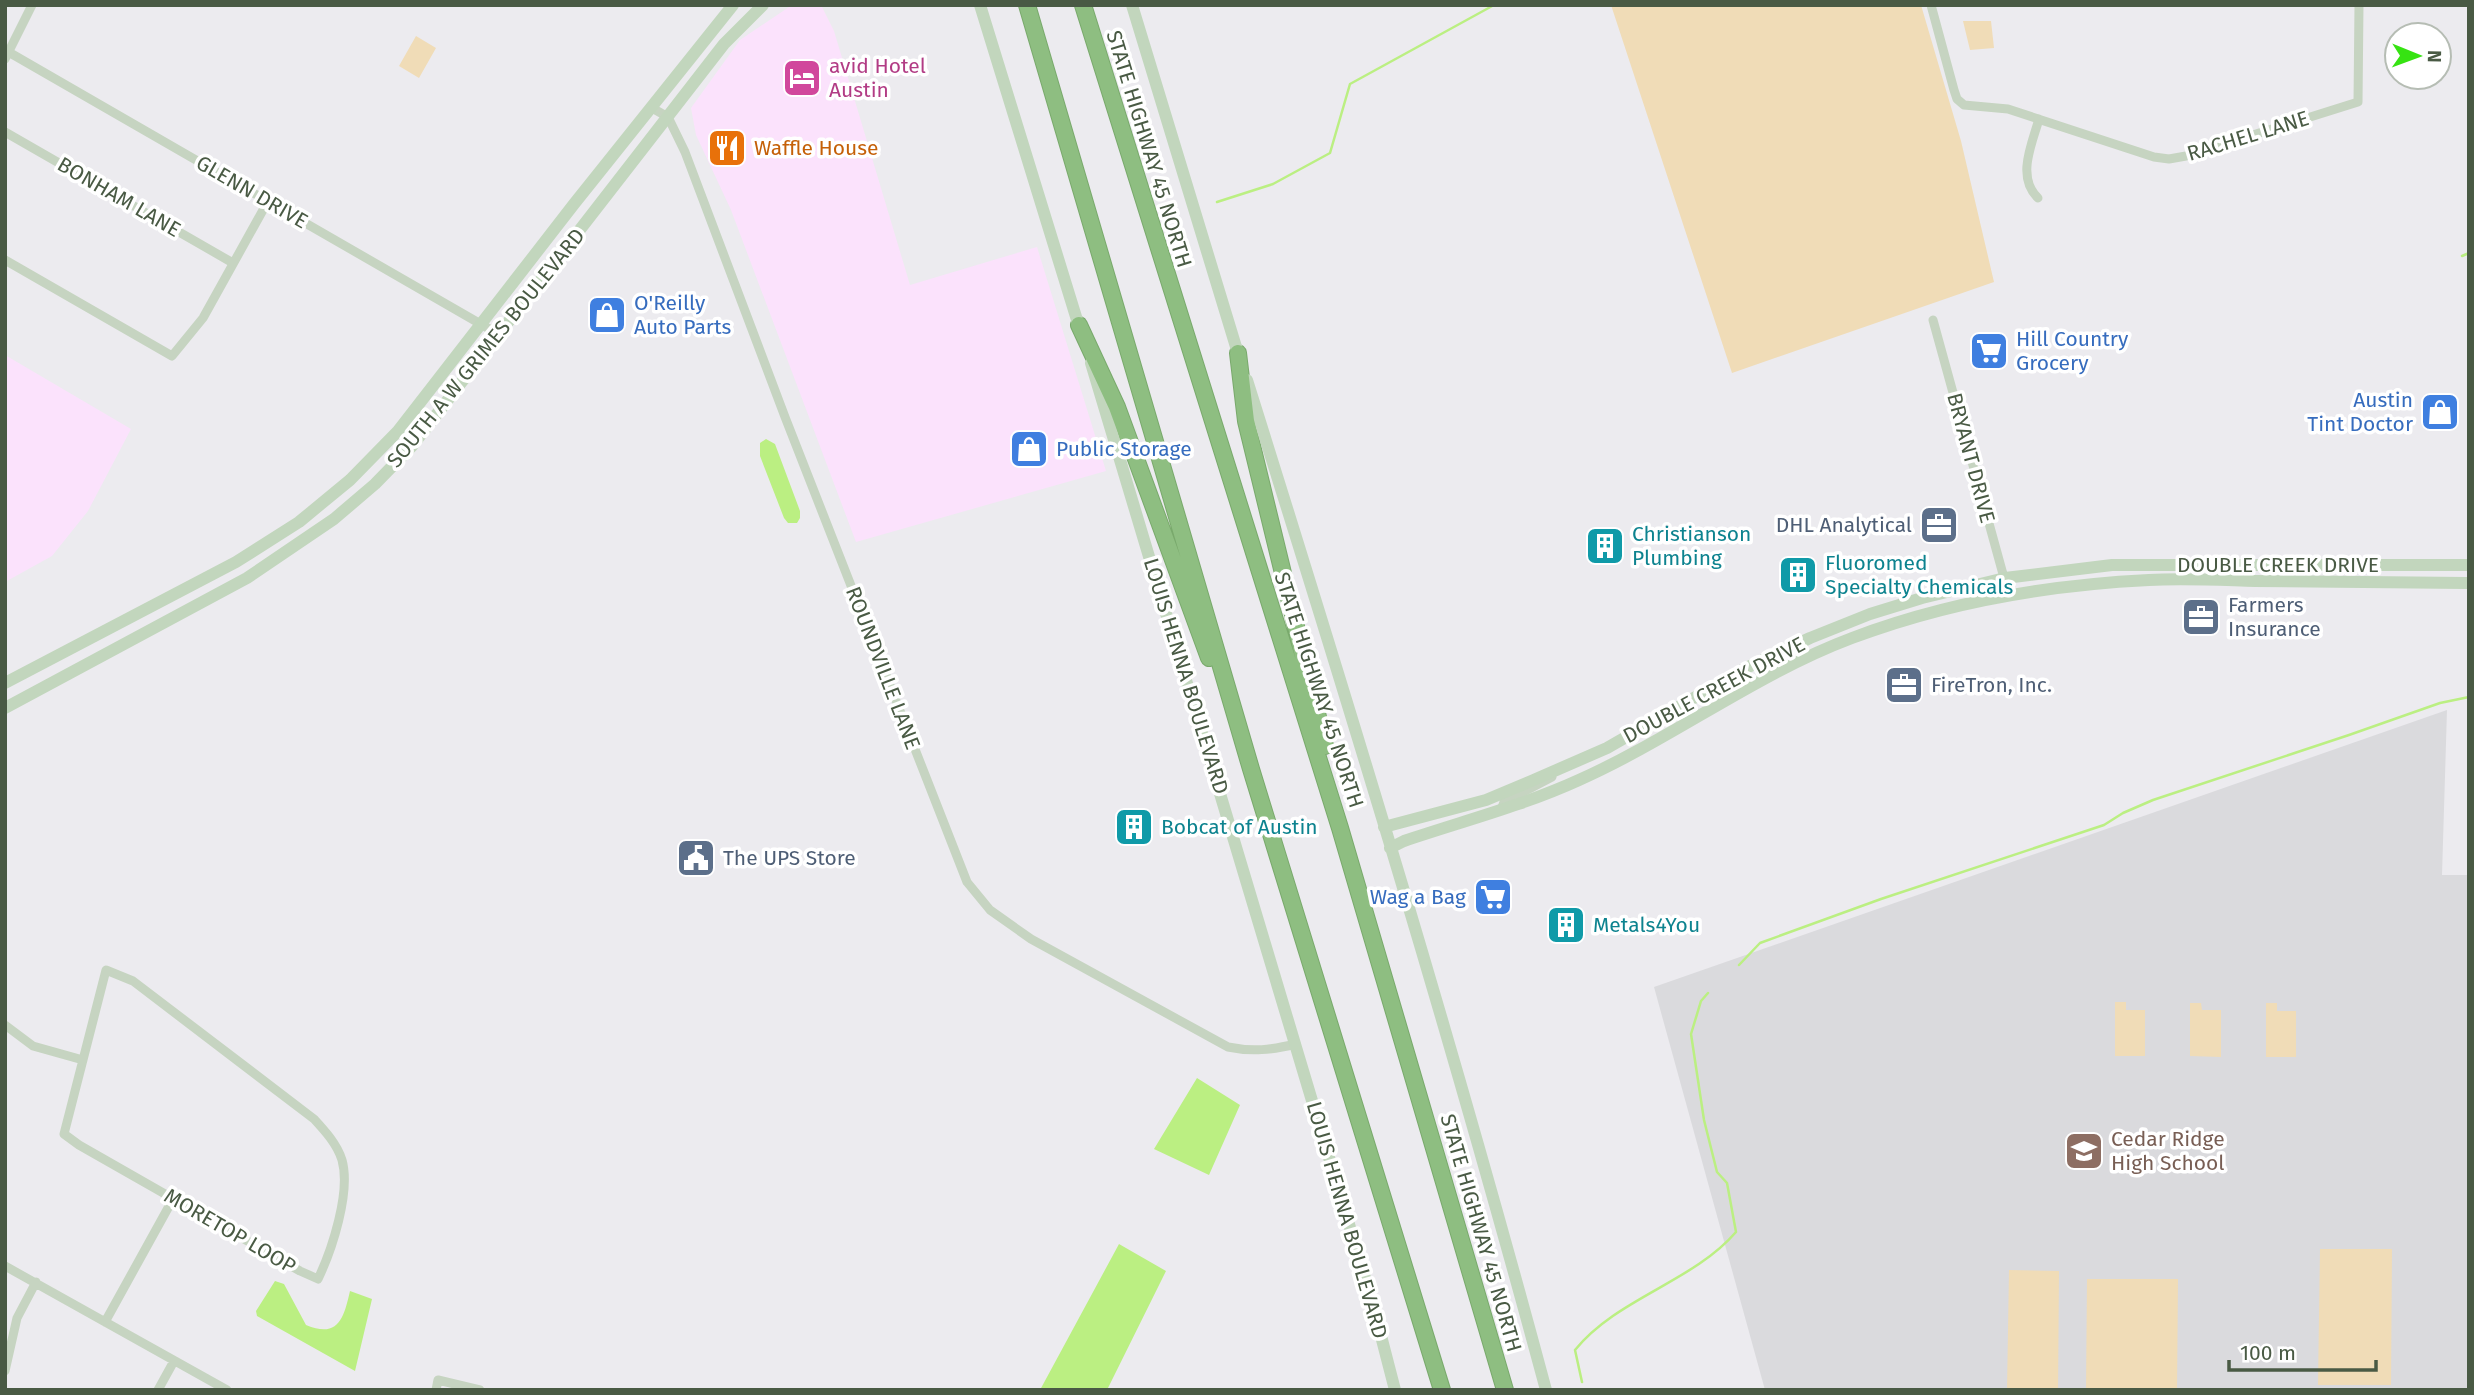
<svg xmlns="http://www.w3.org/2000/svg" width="2474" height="1395" viewBox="0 0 2474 1395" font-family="'Fira Sans',sans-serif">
  <rect width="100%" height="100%" fill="#ecebef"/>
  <path fill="#fbe2fc" d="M 792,5 L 821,5 L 834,31 L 910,285 L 1037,247 L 1106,471 L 856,542 L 731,210 L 696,135 L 691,108 L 740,40 Z
    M 5,355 L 131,429 L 88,511 L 52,556 L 5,582 Z"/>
  <path fill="#dadadd" d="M 2447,710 L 2442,875 L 2469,875 L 2469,1390 L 1765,1390 L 1654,987 Z"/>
  <path fill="#f0dcb7" d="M 1611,5 L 1921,5 L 1961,141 L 1994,282 L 1732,373 Z
    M 1963,21 L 1991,21 L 1994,48 L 1970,50 Z
    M 416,36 L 436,48 L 419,78 L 399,66 Z
    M 2115,1002 L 2126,1002 L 2126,1010 L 2145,1010 L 2145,1056 L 2115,1056 Z
    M 2190,1003 L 2201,1003 L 2202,1010 L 2221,1010 L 2221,1057 L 2190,1056 Z
    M 2266,1003 L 2277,1003 L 2277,1011 L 2296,1011 L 2296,1057 L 2266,1057 Z
    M 2320,1249 L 2392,1249 L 2391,1385 L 2318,1385 Z
    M 2009,1270 L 2059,1271 L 2058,1390 L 2007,1390 Z
    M 2087,1279 L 2178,1279 L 2177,1390 L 2086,1390 Z"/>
  <path fill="#bbef82" d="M 766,439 L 775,444 L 800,511 L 800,518 L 797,523 L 788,523 L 784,518 L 760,456 L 760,443 Z
    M 1197,1078 L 1240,1105 L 1209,1175 L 1154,1149 Z
    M 1119,1244 L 1166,1271 L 1107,1390 L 1040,1390 Z
    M 275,1281 L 284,1284 L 306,1325 C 339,1339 344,1317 350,1291 L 372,1299 L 355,1371 L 257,1316 L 256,1311 Z"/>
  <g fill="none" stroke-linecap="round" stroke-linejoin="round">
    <path stroke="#bbef82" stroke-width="2.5" d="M 1217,202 L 1273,184 L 1330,153 L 1350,84 L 1494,5
      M 2462,256 L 2469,253
      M 1739,965 L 1760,943 L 1881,899 L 2104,825 L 2123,813 L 2153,800 L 2349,735 L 2440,703 L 2469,697
      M 1582,1382 L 1575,1350 C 1617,1298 1693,1282 1736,1232 L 1727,1183 L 1717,1172 L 1704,1120 L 1691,1034 L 1701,1001 L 1708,993"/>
    <defs>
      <path id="highway" d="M 1027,5 L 1251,769 L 1442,1390
        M 1083,5 L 1340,828 L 1505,1390
        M 1079,325 L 1117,407 L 1209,658
        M 1238,353 L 1246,421 L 1325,746"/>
    </defs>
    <use href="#highway" stroke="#79a96c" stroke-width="18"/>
    <path stroke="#c6d4c1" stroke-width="9" d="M 1931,5 L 1954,90 L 1957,99 L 1964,105 L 2008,109 L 2154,157 L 2169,159 L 2186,156 L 2358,102 L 2359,5
      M 5,50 L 498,334
      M 5,59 L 32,5
      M 652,108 L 668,117 L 685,152 L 785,417 L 967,882 L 990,910 L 1031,939 L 1228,1047 C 1252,1052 1271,1050 1296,1044
      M 5,132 L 233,263
      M 2038,198 C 2016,177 2032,144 2039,119
      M 5,260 L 172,356 L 203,318 L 268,201
      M 1933,320 L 2009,596
      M 1501,810 L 1504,802 L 1552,777
      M 106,970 L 133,981 L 314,1119 C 325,1131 337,1144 342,1160 C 351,1192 332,1250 318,1279 L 300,1271 L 79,1145 L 64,1134 Z
      M 5,1025 L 33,1046 L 83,1060
      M 5,1266 L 227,1390
      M 105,1322 L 173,1199
      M 5,1371 L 17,1318 L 36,1282
      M 158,1390 L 174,1361
      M 436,1390 L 438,1380 L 480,1390"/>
    <path stroke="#c2d6bd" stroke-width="12" d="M 980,5 L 1081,333
      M 1132,5 L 1240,360
      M 1091,363 L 1372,1301 L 1395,1390
      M 1247,380 C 1352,715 1455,1051 1546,1390
      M 5,683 L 236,562 L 299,522 L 350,480 L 398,431 L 574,204 L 733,5
      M 5,708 L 247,578 L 334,519 L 375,484 L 412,446 L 724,44 L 763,5
      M 1384,827 L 1486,800 L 1529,782 L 1607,748 L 1746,668 L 1810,638 L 1870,614 L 1922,598 L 2005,578 L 2112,565 L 2469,565
      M 1390,848 L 1404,841 C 1463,821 1522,806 1579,780 C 1673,738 1756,674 1852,638 C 1947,602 2048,585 2149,580 C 2184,578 2220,580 2255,581 C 2327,582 2398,582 2469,583"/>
    <use href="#highway" stroke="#8ebe81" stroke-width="16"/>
  </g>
  <defs>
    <symbol id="hotel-square" viewBox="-11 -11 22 22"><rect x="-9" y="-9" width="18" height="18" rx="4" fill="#d1479c" stroke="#fff"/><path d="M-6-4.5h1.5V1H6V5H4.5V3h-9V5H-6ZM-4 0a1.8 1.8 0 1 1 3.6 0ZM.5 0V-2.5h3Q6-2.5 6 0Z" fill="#fff"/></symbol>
    <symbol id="restaurant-square" viewBox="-11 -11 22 22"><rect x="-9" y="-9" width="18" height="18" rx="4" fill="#e8710a" stroke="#fff"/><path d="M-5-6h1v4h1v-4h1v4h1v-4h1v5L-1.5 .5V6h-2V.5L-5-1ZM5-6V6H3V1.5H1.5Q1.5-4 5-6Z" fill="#fff"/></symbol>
    <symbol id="shop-square" viewBox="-11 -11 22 22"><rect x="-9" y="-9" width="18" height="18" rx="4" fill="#3f7fe0" stroke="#fff"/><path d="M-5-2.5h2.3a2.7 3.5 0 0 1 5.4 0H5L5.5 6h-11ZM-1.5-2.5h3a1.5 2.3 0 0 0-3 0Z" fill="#fff"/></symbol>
    <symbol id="supermarket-square" viewBox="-11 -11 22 22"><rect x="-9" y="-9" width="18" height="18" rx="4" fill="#3f7fe0" stroke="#fff"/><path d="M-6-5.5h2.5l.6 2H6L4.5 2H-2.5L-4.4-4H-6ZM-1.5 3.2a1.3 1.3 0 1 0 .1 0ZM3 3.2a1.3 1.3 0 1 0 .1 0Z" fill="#fff"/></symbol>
    <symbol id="office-square" viewBox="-11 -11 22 22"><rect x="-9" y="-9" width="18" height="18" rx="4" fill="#5c6f8a" stroke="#fff"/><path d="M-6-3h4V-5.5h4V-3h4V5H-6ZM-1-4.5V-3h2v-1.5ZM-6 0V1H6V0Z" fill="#fff"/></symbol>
    <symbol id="building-square" viewBox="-11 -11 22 22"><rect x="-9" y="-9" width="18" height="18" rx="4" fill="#0f9aa8" stroke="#fff"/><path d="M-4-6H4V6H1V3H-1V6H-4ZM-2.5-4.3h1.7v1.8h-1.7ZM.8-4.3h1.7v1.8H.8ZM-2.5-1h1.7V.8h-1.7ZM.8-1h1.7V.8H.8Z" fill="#fff"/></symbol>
    <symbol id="civic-square" viewBox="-11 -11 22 22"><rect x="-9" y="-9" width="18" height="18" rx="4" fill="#5c6f8a" stroke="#fff"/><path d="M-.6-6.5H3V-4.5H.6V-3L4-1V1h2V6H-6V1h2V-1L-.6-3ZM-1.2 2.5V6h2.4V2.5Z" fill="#fff"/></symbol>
    <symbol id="school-square" viewBox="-11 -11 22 22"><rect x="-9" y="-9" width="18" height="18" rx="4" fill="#8d6e63" stroke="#fff"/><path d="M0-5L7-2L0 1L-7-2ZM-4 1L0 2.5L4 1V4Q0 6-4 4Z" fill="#fff"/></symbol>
  </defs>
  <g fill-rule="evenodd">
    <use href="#hotel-square" x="780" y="56" width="44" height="44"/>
    <use href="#restaurant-square" x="705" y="126" width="44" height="44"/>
    <use href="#shop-square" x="585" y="293" width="44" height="44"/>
    <use href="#supermarket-square" x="1967" y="329" width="44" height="44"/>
    <use href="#shop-square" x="2418" y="390" width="44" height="44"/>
    <use href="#shop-square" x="1007" y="427" width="44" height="44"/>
    <use href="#office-square" x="1917" y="503" width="44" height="44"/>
    <use href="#building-square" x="1583" y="524" width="44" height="44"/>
    <use href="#building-square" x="1776" y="553" width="44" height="44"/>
    <use href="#office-square" x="2179" y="595" width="44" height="44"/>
    <use href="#office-square" x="1882" y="663" width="44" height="44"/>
    <use href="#building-square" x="1112" y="805" width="44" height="44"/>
    <use href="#civic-square" x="674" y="836" width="44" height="44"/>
    <use href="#supermarket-square" x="1471" y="875" width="44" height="44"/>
    <use href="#building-square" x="1544" y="903" width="44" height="44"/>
    <use href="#school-square" x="2062" y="1129" width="44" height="44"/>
  </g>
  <g text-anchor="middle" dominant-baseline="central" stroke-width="7" stroke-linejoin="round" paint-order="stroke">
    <g font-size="21" fill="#b23c85" stroke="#fff" text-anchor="start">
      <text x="829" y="66">avid Hotel<tspan x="829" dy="24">Austin</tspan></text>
    </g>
    <g font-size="21" fill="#495a44" stroke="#fff">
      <text transform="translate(2248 136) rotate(-17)">RACHEL LANE</text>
      <text transform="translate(1149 149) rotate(73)">STATE HIGHWAY 45 NORTH</text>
      <text transform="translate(252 192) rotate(30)">GLENN DRIVE</text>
      <text transform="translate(119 197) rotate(30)">BONHAM LANE</text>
      <text transform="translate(486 348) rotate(-51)">SOUTH A W GRIMES BOULEVARD</text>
      <text transform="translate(1971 458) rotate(75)">BRYANT DRIVE</text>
      <text x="2278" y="565">DOUBLE CREEK DRIVE</text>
      <text transform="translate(883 668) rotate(69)">ROUNDVILLE LANE</text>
      <text transform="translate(1186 676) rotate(73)">LOUIS HENNA BOULEVARD</text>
      <text transform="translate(1319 690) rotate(72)">STATE HIGHWAY 45 NORTH</text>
      <text transform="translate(1714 690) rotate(-28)">DOUBLE CREEK DRIVE</text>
      <text transform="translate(1347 1220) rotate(74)">LOUIS HENNA BOULEVARD</text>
      <text transform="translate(230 1231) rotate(30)">MORETOP LOOP</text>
      <text transform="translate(1481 1233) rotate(74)">STATE HIGHWAY 45 NORTH</text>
    </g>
    <g font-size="21" fill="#c56008" stroke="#fff" text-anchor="start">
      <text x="754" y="148">Waffle House</text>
    </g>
    <g font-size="21" fill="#366cbe" stroke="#fff" text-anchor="start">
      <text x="634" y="303">O'Reilly<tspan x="634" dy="24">Auto Parts</tspan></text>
      <text x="2016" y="339">Hill Country<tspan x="2016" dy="24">Grocery</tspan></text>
      <text x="2413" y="400" text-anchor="end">Austin<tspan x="2413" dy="24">Tint Doctor</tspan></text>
      <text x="1056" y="449">Public Storage</text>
      <text x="1466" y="897" text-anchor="end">Wag a Bag</text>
    </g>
    <g font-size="21" fill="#4e5e75" stroke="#fff" text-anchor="start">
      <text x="1912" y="525" text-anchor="end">DHL Analytical</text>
      <text x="2228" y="605">Farmers<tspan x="2228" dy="24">Insurance</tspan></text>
      <text x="1931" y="685">FireTron, Inc.</text>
      <text x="723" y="858">The UPS Store</text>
    </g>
    <g font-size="21" fill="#0d838f" stroke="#fff" text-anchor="start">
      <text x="1632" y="534">Christianson<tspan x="1632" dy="24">Plumbing</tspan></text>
      <text x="1825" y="563">Fluoromed<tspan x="1825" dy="24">Specialty Chemicals</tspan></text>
      <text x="1161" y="827">Bobcat of Austin</text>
      <text x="1593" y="925">Metals4You</text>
    </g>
    <g font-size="21" fill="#785e54" stroke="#fff" text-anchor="start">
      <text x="2111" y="1139">Cedar Ridge<tspan x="2111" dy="24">High School</tspan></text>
    </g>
  </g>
  <rect width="2474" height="1395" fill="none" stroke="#495a44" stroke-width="14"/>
  <g transform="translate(2418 56) rotate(91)"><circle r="33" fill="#ffffff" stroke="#b6bdb4" stroke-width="2"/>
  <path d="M0-5L12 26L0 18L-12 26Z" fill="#36e312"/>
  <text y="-10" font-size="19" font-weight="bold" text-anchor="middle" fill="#495a44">N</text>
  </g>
  <path d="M2229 1360v10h147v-10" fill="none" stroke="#495a44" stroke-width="3.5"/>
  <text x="2240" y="1360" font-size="21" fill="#495a44" stroke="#ffffff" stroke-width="5" paint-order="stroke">100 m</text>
</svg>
